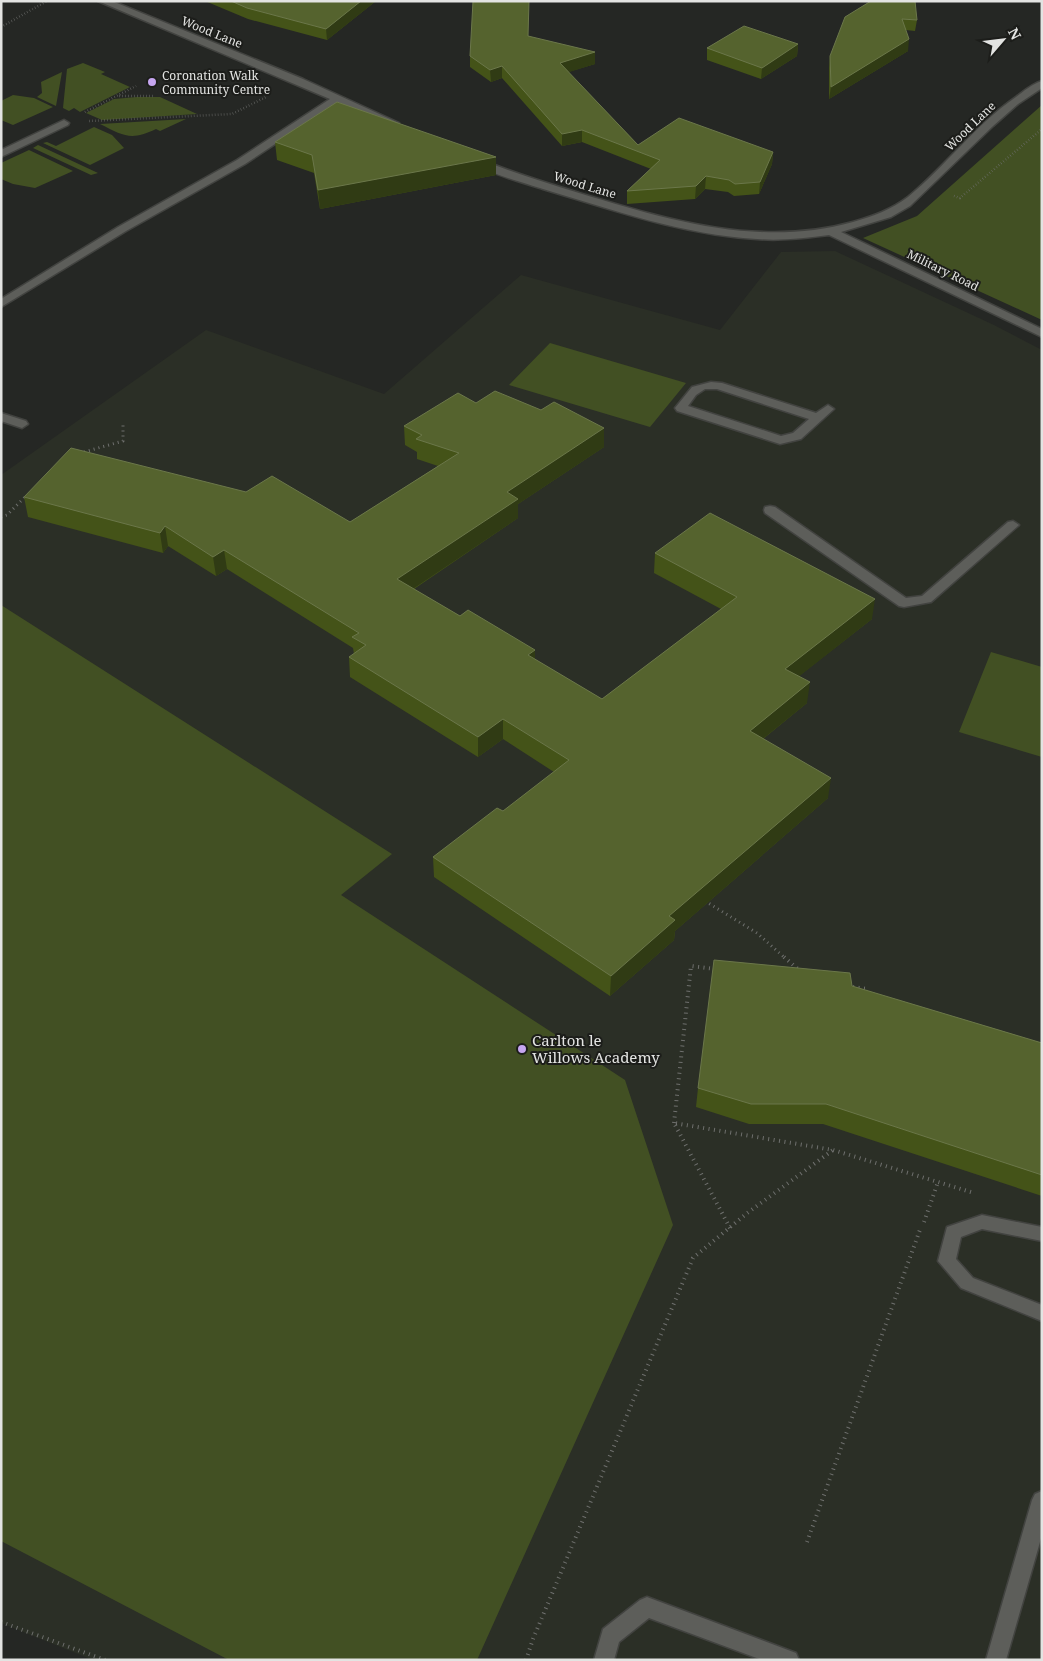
<svg xmlns="http://www.w3.org/2000/svg" width="1043" height="1661" viewBox="0 0 1043 1661" font-family="'Noto Serif',serif">
  <rect width="100%" height="100%" fill="#252724"/>
  <path fill="#2b2f26" d="M 835,251 L 994,325 L 1042,350 L 1042,1660 L 93,1660 L 1,1623 L 1,475 L 206,330 L 384,394 L 521,275 L 720,330 L 781,252 Z"/>
  <path fill="#425023" d="M 83,63 L 105,72 L 101,74 L 130,87 L 80,112 L 74,108 L 69,111 L 63,108 L 67,69 Z
    M 62,72 L 56,106 L 37,97 L 42,93 L 41,82 Z
    M 13,95 L 34,98 L 53,107 L 13,125 L 1,120 L 1,101 Z
    M 137,97 L 160,97 L 197,114 L 102,120 L 86,113 L 114,99 Z
    M 1042,105 L 1042,320 L 863,238 L 917,216 Z
    M 186,119 L 160,131 L 156,129 C 131,141 124,136 100,124 Z
    M 94,127 L 112,135 L 124,148 L 90,165 L 43,143 L 47,142 L 56,146 Z
    M 38,145 L 98,173 L 91,175 L 33,148 Z
    M 29,150 L 73,171 L 35,188 L 13,184 L 1,179 L 1,163 Z
    M 550,343 L 686,383 L 650,427 L 509,385 Z
    M 1,605 L 392,854 L 341,895 L 625,1080 L 673,1225 L 477,1660 L 229,1660 L 1,1541 Z
    M 991,652 L 1042,667 L 1042,757 L 959,732 Z"/>
  <g fill="none" stroke-linecap="round" stroke-linejoin="round">
    <defs>
      <path id="minor" d="M 98,1 L 112,1 L 303,79 L 399,123 L 394,126 L 390,125 L 338,102 L 245,164 L 126,231 L 1,307 L 1,299 L 118,227 L 237,160 L 330,99 Z
        M 1042,81 L 1042,88 L 1018,104 L 993,126 L 910,206 L 891,217 L 841,232 L 1042,329 L 1042,337 L 829,235 C 805,238 781,241 757,239 C 684,235 613,210 543,189 C 528,184 483,172 473,162 L 478,159 L 482,160 C 513,173 546,183 579,193 C 668,220 760,248 853,222 C 873,216 891,210 908,197 C 946,166 975,125 1016,97 C 1024,91 1032,84 1042,81 Z
        M 64,120 L 69,123 L 68,125 L 1,157 L 1,150 Z
        M 711,382 L 722,383 L 816,413 L 828,405 L 834,409 L 801,439 L 780,444 L 677,411 L 675,408 L 692,387 ZM 705,389 L 717,389 L 809,419 L 793,433 L 781,436 L 688,406 L 696,395 Z
        M 1,413 L 26,421 L 28,424 L 22,428 L 1,421 Z
        M 770,506 L 775,507 L 906,598 L 922,596 L 1008,522 L 1013,521 L 1019,525 L 931,602 L 904,607 L 899,606 L 765,513 L 764,510 L 765,507 Z
        M 982,1215 L 1042,1227 L 1042,1241 L 982,1229 L 961,1237 L 956,1259 L 973,1278 L 1042,1305 L 1042,1321 L 961,1288 L 938,1261 L 947,1227 Z
        M 1042,1491 L 1042,1535 L 1006,1660 L 986,1660 L 1032,1500 L 1035,1494 Z
        M 647,1597 L 796,1653 L 799,1660 L 762,1660 L 649,1618 L 619,1642 L 614,1660 L 594,1660 L 603,1629 L 640,1600 Z"/>
    </defs>
    <use href="#minor" stroke="#424340" stroke-width="3"/>
    <path stroke="#6f706e" stroke-width="2.5" stroke-dasharray="0.5 2.5" stroke-linecap="butt" d="M 1,27 L 47,1
      M 119,96 L 155,96
      M 85,112 L 136,86
      M 89,121 L 232,114 L 266,97
      M 954,196 L 960,198 L 1042,129"/>
    <path stroke="#6f706e" stroke-width="3" stroke-dasharray="1 4" stroke-linecap="butt" d="M 84,452 L 123,441 L 123,424
      M 1,517 L 7,515 L 27,495
      M 705,901 L 757,933 L 785,958"/>
    <path stroke="#6f706e" stroke-width="4" stroke-dasharray="1 4.5" stroke-linecap="butt" d="M 784,957 L 799,970
      M 853,987 L 867,989
      M 674,1123 L 691,966 L 715,969
      M 924,1222 L 938,1182
      M 730,1228 L 674,1123 L 833,1150 L 974,1193
      M 807,1542 L 921,1227
      M 1,1622 L 105,1660
      M 526,1660 L 533,1639 L 693,1258 L 746,1214 L 833,1150"/>
    <use href="#minor" fill="#5d5e5a" fill-rule="evenodd"/>
  </g>
  <path fill="#445318" d="M 205,1 L 376,1 L 327,40 L 248,19 Z
    M 871,1 L 917,20 L 915,31 L 906,30 L 908,51 L 829,99 L 829,68 L 830,56 Z
    M 529,36 L 595,64 L 568,72 L 638,145 L 773,152 L 772,164 L 759,194 L 734,196 L 728,192 L 705,189 L 695,199 L 627,204 L 627,191 L 651,169 L 582,142 L 562,146 L 502,78 L 491,82 L 470,67 L 470,56 Z
    M 798,44 L 797,56 L 761,79 L 707,60 L 707,48 Z
    M 275,142 L 496,175 L 320,209 L 314,173 L 277,160 Z
    M 476,403 L 604,447 L 518,504 L 518,518 L 414,589 L 602,699 L 721,609 L 654,573 L 655,553 L 872,619 L 799,676 L 807,703 L 763,739 L 828,798 L 675,931 L 674,940 L 610,996 L 434,877 L 433,857 L 503,811 L 554,772 L 503,739 L 478,757 L 350,677 L 349,657 L 354,654 L 353,648 L 227,569 L 216,576 L 168,546 L 163,553 L 28,517 L 24,497 L 350,522 L 438,466 L 417,459 L 417,452 L 405,445 L 404,426 Z
    M 852,986 L 1042,1043 L 1042,1196 L 823,1124 L 749,1124 L 696,1107 L 698,1088 Z"/>
  <path fill="#303b14" d="M 361,1 L 376,1 L 327,40 L 326,29 Z
    M 909,39 L 908,51 L 829,99 L 831,87 Z
    M 798,44 L 797,56 L 761,79 L 762,68 Z
    M 595,52 L 595,64 L 560,75 L 560,63 Z
    M 502,66 L 502,78 L 491,82 L 490,70 Z
    M 582,130 L 582,142 L 562,146 L 562,134 Z
    M 773,152 L 772,164 L 759,194 L 760,182 Z
    M 496,157 L 496,175 L 320,209 L 318,190 Z
    M 706,176 L 705,189 L 695,199 L 696,186 Z
    M 604,428 L 604,447 L 518,504 L 518,518 L 398,599 L 397,579 L 507,492 Z
    M 165,526 L 168,546 L 163,553 L 160,533 Z
    M 224,550 L 227,569 L 216,576 L 213,557 Z
    M 875,599 L 872,619 L 783,689 L 785,669 Z
    M 535,650 L 535,670 L 528,655 Z
    M 810,682 L 807,703 L 748,751 L 750,731 Z
    M 503,719 L 503,739 L 478,757 L 478,737 Z
    M 831,778 L 828,798 L 675,931 L 674,940 L 610,996 L 611,976 L 669,916 Z"/>
  <path fill="#55632e" stroke="#6b774a" d="M 231,1 L 361,1 L 326,29 L 247,8 Z
    M 473,1 L 529,1 L 528,36 L 595,52 L 560,63 L 638,145 L 679,118 L 773,152 L 760,182 L 735,184 L 729,180 L 706,176 L 696,186 L 627,191 L 660,160 L 582,130 L 562,134 L 502,66 L 490,70 L 470,56 Z
    M 871,1 L 915,1 L 917,20 L 902,19 L 909,39 L 831,87 L 830,56 L 845,17 Z
    M 744,26 L 798,44 L 762,68 L 707,48 Z
    M 337,102 L 496,157 L 318,190 L 312,155 L 275,142 Z
    M 495,391 L 541,410 L 554,402 L 604,428 L 507,492 L 518,499 L 397,579 L 460,616 L 468,610 L 535,650 L 528,655 L 602,699 L 737,597 L 655,553 L 710,513 L 875,599 L 785,669 L 810,682 L 750,731 L 831,778 L 669,916 L 675,920 L 611,976 L 433,857 L 497,808 L 503,811 L 569,760 L 503,719 L 478,737 L 349,657 L 366,645 L 352,637 L 359,633 L 224,550 L 213,557 L 165,526 L 160,533 L 24,497 L 71,448 L 246,492 L 272,476 L 350,522 L 459,453 L 416,439 L 422,435 L 404,426 L 458,393 L 476,403 Z
    M 714,960 L 850,973 L 852,986 L 1042,1043 L 1042,1175 L 826,1104 L 751,1104 L 698,1088 Z"/>
  <g fill="#c6a6f0" stroke="#1c1d1a" stroke-width="2">
    <circle cx="152" cy="82" r="5"/>
    <circle cx="522" cy="1049" r="5"/>
  </g>
  <g text-anchor="middle" dominant-baseline="central" stroke-width="4" stroke-linejoin="round" paint-order="stroke">
    <g font-size="12" fill="#e3e4e2" stroke="#1c1d1a">
      <text transform="translate(212 32) rotate(22)">Wood Lane</text>
      <text transform="translate(970 126) rotate(-44)">Wood Lane</text>
      <text transform="translate(585 185) rotate(17)">Wood Lane</text>
      <text transform="translate(943 270) rotate(26)">Military Road</text>
    </g>
    <g font-size="12" fill="#e3e4e2" stroke="#1c1d1a" text-anchor="start">
      <text x="162" y="75">Coronation Walk<tspan x="162" dy="14">Community Centre</tspan></text>
    </g>
    <g font-size="15" fill="#e3e4e2" stroke="#1c1d1a" text-anchor="start">
      <text x="532" y="1040">Carlton le<tspan x="532" dy="17">Willows Academy</tspan></text>
    </g>
  </g>
  <rect width="1043" height="1661" fill="none" stroke="#e3e4e2" stroke-width="5"/>
  <g transform="translate(1003 40) rotate(62)" stroke="#1c1d1a" stroke-width="4" paint-order="stroke">
  <path d="M0-4L9 19L0 12L-9 19Z" fill="#e3e4e2"/>
  <text y="-8" font-size="14" font-weight="bold" text-anchor="middle" fill="#e3e4e2">N</text>
  </g>
</svg>
